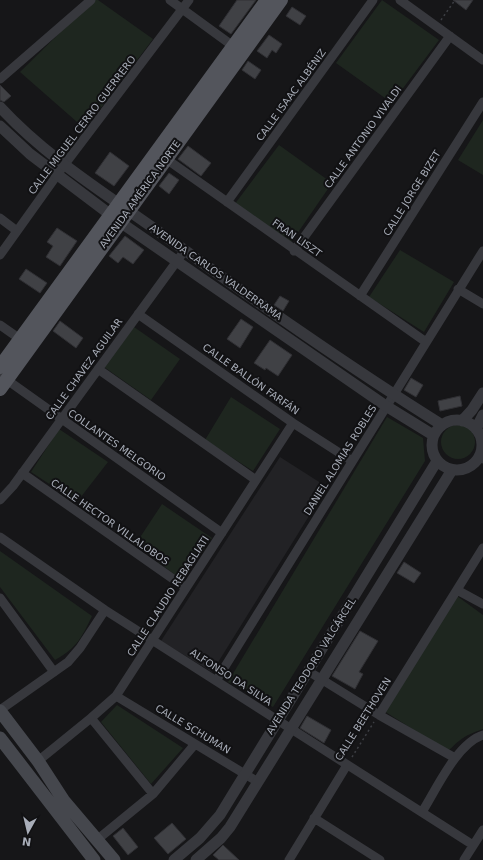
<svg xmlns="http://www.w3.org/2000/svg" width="483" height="860" viewBox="0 0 483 860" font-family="'DejaVu Sans',sans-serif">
  <rect width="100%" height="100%" fill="#161618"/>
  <path fill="#222225" d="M 280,457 L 327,487 L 212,672 L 161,641 Z"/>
  <path fill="#1e261f" d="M 93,0 L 98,0 L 153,39 L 85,129 L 20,72 Z
    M 382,0 L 439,40 L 392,103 L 336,63 Z
    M 483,120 L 483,175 L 458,160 Z
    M 279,145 L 332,183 L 290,244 L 234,205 Z
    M 400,250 L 454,282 L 424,332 L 369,297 Z
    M 134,327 L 180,359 L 151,400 L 104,367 Z
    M 231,397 L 280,429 L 253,471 L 205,440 Z
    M 387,417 L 423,438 L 425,461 L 273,707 L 228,682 Z
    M441 442a17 17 0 1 1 34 0a17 17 0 1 1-34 0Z
    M 59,429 L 108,462 L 77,502 L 31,472 Z
    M 162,504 L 212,538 L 182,580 L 135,545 Z
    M 0,551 L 92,616 C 82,637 77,648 55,660 L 0,587 Z
    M 457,596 L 483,615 L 483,729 C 475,732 466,735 459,741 C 454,744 453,748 447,751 L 384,711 Z
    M 117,705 L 183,748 L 151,784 L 101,722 Z"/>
  <path fill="#404145" stroke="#303034" d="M 237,0 L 256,0 L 231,34 L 219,26 Z
    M 453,0 L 473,0 L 466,10 Z
    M 292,7 L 306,16 L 300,25 L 286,16 Z
    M 269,35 L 282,44 L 276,53 L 272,50 L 267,58 L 257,51 Z
    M 248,61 L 261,70 L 255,79 L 242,70 Z
    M 0,85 L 11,96 L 4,102 L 0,100 Z
    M 188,146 L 211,163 L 201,176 L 178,159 Z
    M 110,152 L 129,166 L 114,186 L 95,173 Z
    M 169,173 L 179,180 L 169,194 L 159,186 Z
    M 57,228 L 77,241 L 60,266 L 46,257 L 53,246 L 47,242 Z
    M 125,236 L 144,250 L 133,264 L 123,257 L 118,263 L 109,256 Z
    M 26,269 L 47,283 L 40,293 L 19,279 Z
    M 280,296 L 289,301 L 283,311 L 274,305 Z
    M 241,319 L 253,327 L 240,348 L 227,339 Z
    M 60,321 L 83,338 L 76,348 L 53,331 Z
    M 270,340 L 292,355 L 278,376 L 266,368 L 265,370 L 254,363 Z
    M 411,378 L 423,385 L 416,397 L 404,390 Z
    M 460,396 L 462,406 L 440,411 L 438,401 Z
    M 404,562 L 421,573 L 414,583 L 397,573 Z
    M 360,631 L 378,641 L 359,672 L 363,674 L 355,689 L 332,676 Z
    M 307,716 L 331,730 L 324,743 L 300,728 Z
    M 172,823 L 186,839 L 168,854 L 154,838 Z
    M 123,828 L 138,847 L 128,855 L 113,836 Z
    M 223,845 L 239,860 L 219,860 L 213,855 Z"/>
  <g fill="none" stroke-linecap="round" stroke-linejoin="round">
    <path stroke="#3d3f44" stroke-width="1.5" stroke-dasharray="2 3" stroke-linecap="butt" d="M 441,20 L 455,0
      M 352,757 L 374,722"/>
    <path stroke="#37383d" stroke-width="9" d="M 170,0 L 233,46
      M 400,0 L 483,60
      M 0,79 L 91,0
      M 162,156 L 426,342
      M 227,202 L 373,0
      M 0,218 L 17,231
      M 294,251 L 450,36
      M 0,255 L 65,164 L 189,0
      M 458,289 L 483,304
      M 360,296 L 483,102
      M 138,314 L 293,423 L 352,461
      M 0,325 L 20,339
      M 98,369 L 256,480
      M 0,375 L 222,533
      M 479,457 L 483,459
      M 22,473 L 186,588
      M 0,500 L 13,486 L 185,250
      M 0,537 L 105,610 L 473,845
      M 457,590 L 483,604
      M 0,598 L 54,672
      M 308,671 L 379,715 L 455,758
      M 216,681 L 483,251
      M 116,696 L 258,782
      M 0,710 L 68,662 L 80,648 L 105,610
      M 379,715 L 483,548
      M 91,718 L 153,794
      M 38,761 L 91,718 L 116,696 L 293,423
      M 422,812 C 436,790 457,743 483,735
      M 314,818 L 380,860
      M 98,839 L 153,794 L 195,744
      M 289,860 L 347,765
      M 464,860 L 483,830"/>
    <path stroke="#37383d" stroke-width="11" d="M 0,107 C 46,157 106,194 162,234 C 253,299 346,365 442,425
      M 0,126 L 30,154 L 120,222 L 386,406 L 433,435
      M432 445a25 25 0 1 1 50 0a25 25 0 1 1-50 0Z
      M 462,421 L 472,410 L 483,393
      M 476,429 L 483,415
      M 174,860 L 200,838 L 220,815 L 437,461
      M 196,860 L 221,838 L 230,827 L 452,470"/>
    <path stroke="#45474d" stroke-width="13" d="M 0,711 L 38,761 L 64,801 L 114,860
      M 0,738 L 94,860"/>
    <path stroke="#53555c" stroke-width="14" d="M 0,367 L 267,0
      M 0,389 L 281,0"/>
  </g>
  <g text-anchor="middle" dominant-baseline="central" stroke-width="4" stroke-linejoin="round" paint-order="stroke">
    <g font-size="10" fill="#a8adb8" stroke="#111113">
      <text transform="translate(291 95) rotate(-54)">CALLE ISAAC ALBÉNIZ</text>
      <text transform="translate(82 125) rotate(-53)">CALLE MIGUEL CERRO GUERRERO</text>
      <text transform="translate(363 137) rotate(-54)">CALLE ANTONIO VIVALDI</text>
      <text transform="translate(412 193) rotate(-58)">CALLE JORGE BIZET</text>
      <text transform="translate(140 194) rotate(-54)">AVENIDA AMÉRICA NORTE</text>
      <text transform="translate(297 238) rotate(35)">FRAN LISZT</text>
      <text transform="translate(216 272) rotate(35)">AVENIDA CARLOS VALDERRAMA</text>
      <text transform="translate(84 369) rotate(-54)">CALLE CHAVEZ AGUILAR</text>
      <text transform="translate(251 379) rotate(35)">CALLE BALLÓN FARFÁN</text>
      <text transform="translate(117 445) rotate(35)">COLLANTES MELGORIO</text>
      <text transform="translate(340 460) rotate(-58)">DANIEL ALOMIAS ROBLES</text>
      <text transform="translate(110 522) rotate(35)">CALLE HECTOR VILLALOBOS</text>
      <text transform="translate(168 596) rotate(-57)">CALLE CLAUDIO REBAGLIATI</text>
      <text transform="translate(311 666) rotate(-58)">AVENIDA TEODORO VALCÁRCEL</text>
      <text transform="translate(231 677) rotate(33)">ALFONSO DA SILVA</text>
      <text transform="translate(363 719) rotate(-58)">CALLE BEETHOVEN</text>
      <text transform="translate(193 729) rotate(31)">CALLE SCHUMAN</text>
    </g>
  </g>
  <g transform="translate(28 832) rotate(188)" stroke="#111113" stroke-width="3" paint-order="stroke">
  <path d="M0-3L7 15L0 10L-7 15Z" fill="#a8adb8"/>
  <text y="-6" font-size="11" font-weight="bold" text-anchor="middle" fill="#a8adb8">N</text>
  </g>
</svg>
